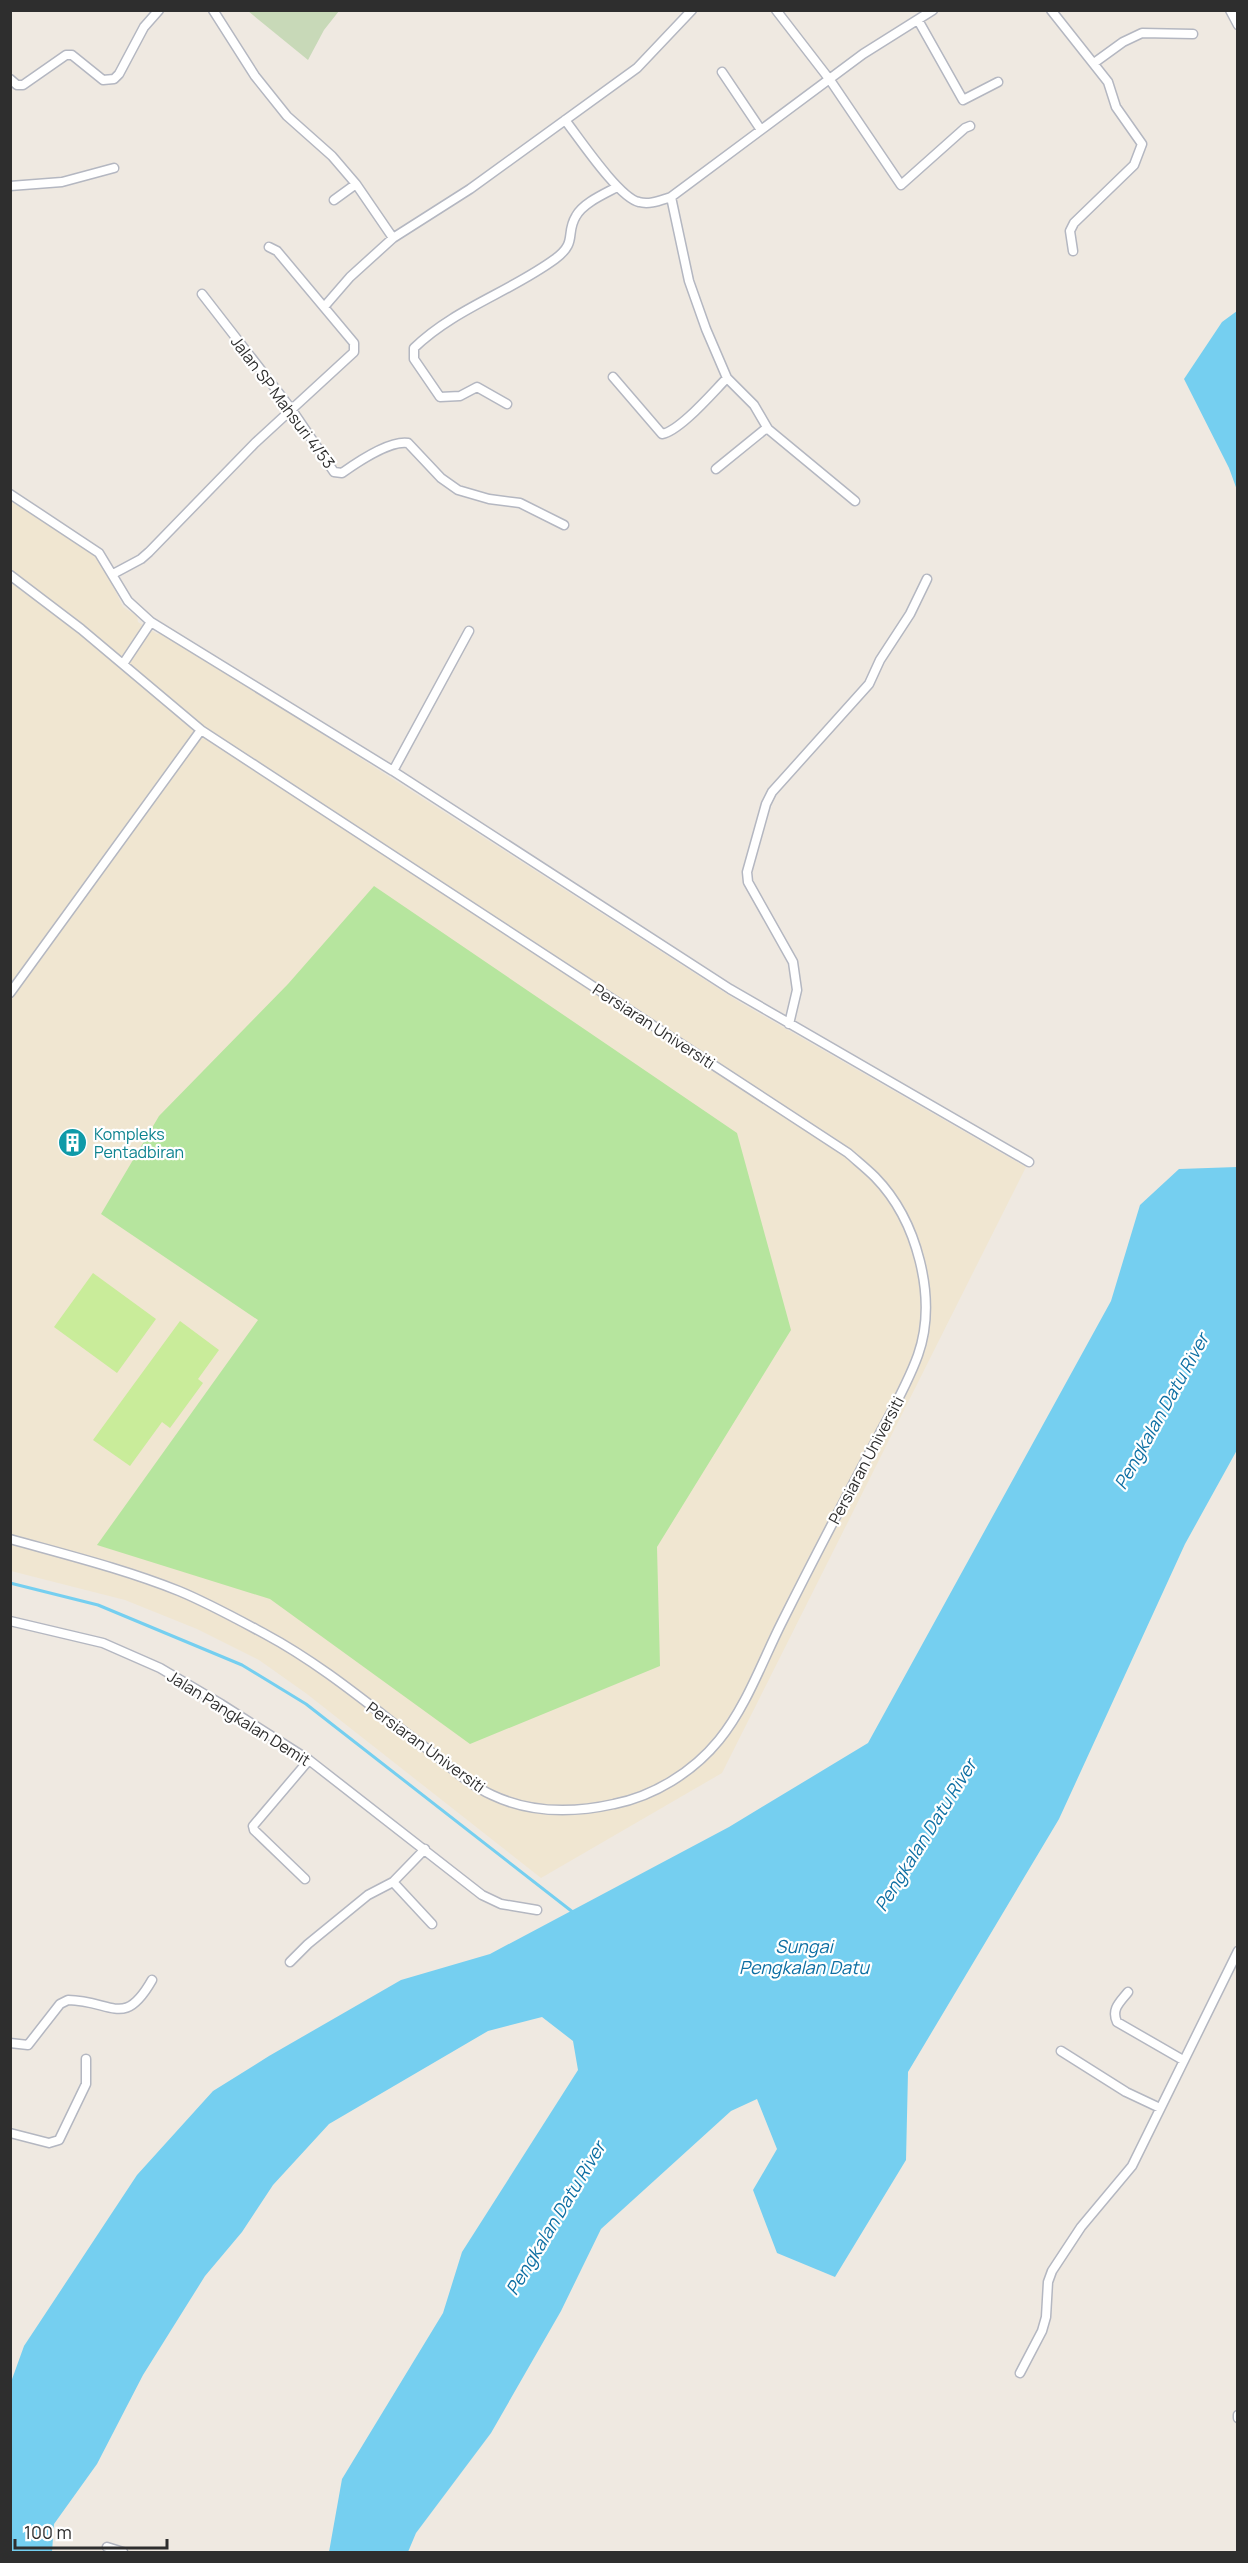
<svg xmlns="http://www.w3.org/2000/svg" width="1248" height="2563" viewBox="0 0 1248 2563" font-family="Manrope,sans-serif">
  <rect width="100%" height="100%" fill="#efe9e1"/>
  <path fill="#f0e6d1" d="M 10,497 L 93,553 L 104,567 L 123,607 L 137,616 L 138,622 L 157,634 L 164,632 L 741,1003 L 1026,1167 L 722,1773 L 541,1878 L 307,1694 L 259,1660 L 197,1629 L 125,1600 L 11,1571 Z"/>
  <path fill="#b6e59e" d="M 374,886 L 737,1133 L 791,1330 L 657,1547 L 660,1666 L 470,1744 L 270,1599 L 97,1545 L 258,1320 L 101,1214 L 159,1116 L 288,984 Z"/>
  <path fill="#c8d9b8" d="M 248,11 L 339,11 L 324,30 L 308,60 Z"/>
  <path fill="#c9ec9a" d="M 93,1273 L 156,1319 L 117,1373 L 54,1327 Z
    M 180,1321 L 219,1350 L 198,1379 L 203,1383 L 170,1428 L 162,1422 L 130,1466 L 93,1440 Z"/>
  <path fill="#75cff0" d="M 1237,311 L 1237,490 L 1229,468 L 1184,379 L 1222,322 Z
    M 1237,1167 L 1237,1450 L 1185,1544 L 1059,1819 L 908,2072 L 906,2160 L 835,2277 L 777,2253 L 753,2190 L 777,2149 L 757,2099 L 731,2111 L 601,2229 L 561,2311 L 491,2433 L 416,2533 L 408,2552 L 329,2552 L 342,2479 L 443,2313 L 462,2252 L 578,2070 L 573,2041 L 542,2017 L 488,2031 L 329,2124 L 273,2185 L 242,2232 L 205,2276 L 143,2375 L 97,2464 L 54,2524 L 52,2552 L 11,2552 L 11,2382 L 24,2346 L 137,2175 L 213,2091 L 269,2056 L 401,1980 L 490,1954 L 729,1827 L 868,1743 L 1111,1301 L 1140,1205 L 1179,1169 Z"/>
  <g fill="none" stroke-linecap="round" stroke-linejoin="round">
    <path stroke="#75cff0" stroke-width="3" d="M 10,1583 L 98,1605 L 242,1665 L 306,1704 L 574,1913"/>
    <defs>
      <path id="street" d="M 213,10 L 255,76 L 287,116 L 332,156 L 356,184 L 393,238
        M 776,10 L 830,80 L 901,185 L 965,128 L 970,126
        M 1051,10 L 1108,82 L 1116,107 L 1142,144 L 1134,165 L 1074,223 L 1070,231 L 1073,251
        M 1230,10 L 1238,25
        M 918,20 L 963,100 L 998,82
        M 1094,63 L 1123,42 L 1142,33 L 1193,34
        M 722,72 L 761,130
        M 10,79 L 17,85 L 23,85 L 66,55 L 72,55 L 103,80 L 114,79 L 119,74 L 144,27 L 159,10
        M 565,120 C 579,138 619,198 639,202 C 650,205 661,200 671,197 L 863,54 L 933,10
        M 10,186 L 62,182 L 114,168
        M 671,197 L 689,281 L 706,329 L 727,378 L 754,405 L 768,429 L 855,501
        M 334,200 L 356,184
        M 202,294 L 292,410 L 334,472 L 342,473 C 356,463 390,440 408,443 L 441,478 L 458,490 L 489,499 L 520,503 L 564,525
        M 324,307 L 350,277 L 393,238 L 470,189 L 637,68 L 692,10
        M 613,377 L 662,434 C 680,431 713,392 727,378
        M 507,404 L 477,387 L 460,396 L 440,397 L 414,359 L 414,348 C 454,309 510,292 555,259 C 578,242 565,234 576,216 C 583,203 604,194 617,187
        M 716,469 L 764,430 L 768,429
        M 10,494 L 99,553 L 128,601 L 151,622 L 393,771 L 730,989 L 1029,1162
        M 113,574 L 141,559 L 149,552 L 255,443 L 354,352 L 354,343 L 277,251 L 269,247
        M 10,575 L 81,629 L 201,730 L 848,1153 C 857,1161 867,1169 875,1177 C 917,1220 938,1298 918,1355 C 908,1383 893,1409 879,1435 C 846,1497 813,1560 781,1624 C 762,1662 746,1707 719,1740 C 693,1772 654,1796 614,1804 C 574,1813 530,1813 492,1795 C 468,1784 447,1764 426,1748 C 374,1709 323,1665 265,1634 C 237,1619 208,1603 179,1591 C 124,1569 67,1555 10,1539
        M 123,664 L 151,622
        M 393,771 L 469,631
        M 10,993 L 201,730
        M 789,1024 L 797,990 L 793,962 L 748,882 L 747,872 L 766,804 L 772,792 L 869,684 L 880,660 L 910,614 L 927,579
        M 10,1621 L 103,1643 L 160,1668 L 221,1704 L 309,1760 L 482,1895 L 501,1904 L 537,1910
        M 305,1879 L 254,1830 L 253,1826 L 309,1760
        M 393,1882 L 432,1924
        M 290,1962 L 308,1944 L 368,1895 L 393,1882 L 425,1849
        M 1128,1992 C 1120,2002 1111,2009 1117,2022 L 1183,2060
        M 10,2043 L 28,2045 L 60,2004 L 68,2000 C 113,2001 124,2029 152,1980
        M 1061,2051 L 1126,2092 L 1160,2108
        M 10,2133 L 49,2143 L 59,2140 L 86,2084 L 86,2059
        M 1020,2373 L 1042,2331 L 1046,2317 L 1048,2282 L 1052,2271 L 1081,2227 L 1132,2166 L 1238,1951
        M 1238,2415 L 1238,2418
        M 107,2547 L 123,2552"/>
    </defs>
    <use href="#street" stroke="#b4b7c1" stroke-width="11"/>
    <use href="#street" stroke="#fff" stroke-width="8"/>
  </g>
  <defs>
    <symbol id="building-disc" viewBox="-11 -11 22 22"><circle r="9.5" fill="#0f9aa8" stroke="#fff"/><path d="M-4-6H4V6H1V3H-1V6H-4ZM-2.5-4.3h1.7v1.8h-1.7ZM.8-4.3h1.7v1.8H.8ZM-2.5-1h1.7V.8h-1.7ZM.8-1h1.7V.8H.8Z" fill="#fff"/></symbol>
  </defs>
  <g fill-rule="evenodd">
    <use href="#building-disc" x="56" y="1126" width="33" height="33"/>
  </g>
  <g text-anchor="middle" dominant-baseline="central" stroke-width="4.5" stroke-linejoin="round" paint-order="stroke">
    <g font-size="16" fill="#2e2e2e" stroke="#fff">
      <text transform="translate(283 402) rotate(53)">Jalan SP Mahsuri 4/53</text>
      <text transform="translate(654 1026) rotate(33)">Persiaran Universiti</text>
      <text transform="translate(866 1460) rotate(-62)">Persiaran Universiti</text>
      <text transform="translate(239 1718) rotate(32)">Jalan Pangkalan Demit</text>
      <text transform="translate(426 1747) rotate(36)">Persiaran Universiti</text>
    </g>
    <g font-size="16" fill="#0d838f" stroke="#fff" text-anchor="start">
      <text x="94" y="1134">Kompleks<tspan x="94" dy="18">Pentadbiran</tspan></text>
    </g>
    <g font-size="18" font-style="italic" fill="#0d6fa3" stroke="#fff">
      <text transform="translate(1161 1411) rotate(-61)">Pengkalan Datu River</text>
      <text transform="translate(925 1835) rotate(-58)">Pengkalan Datu River</text>
      <text x="804" y="1946">Sungai<tspan x="804" dy="21">Pengkalan Datu</tspan></text>
      <text transform="translate(555 2218) rotate(-59)">Pengkalan Datu River</text>
    </g>
  </g>
  <rect width="1248" height="2563" fill="none" stroke="#2e2e2e" stroke-width="24"/>
  <path d="M15 2539v9h152v-9" fill="none" stroke="#2e2e2e" stroke-width="3"/>
  <text x="24" y="2539" font-size="18" fill="#2e2e2e" stroke="#ffffff" stroke-width="4.5" paint-order="stroke">100 m</text>
</svg>
